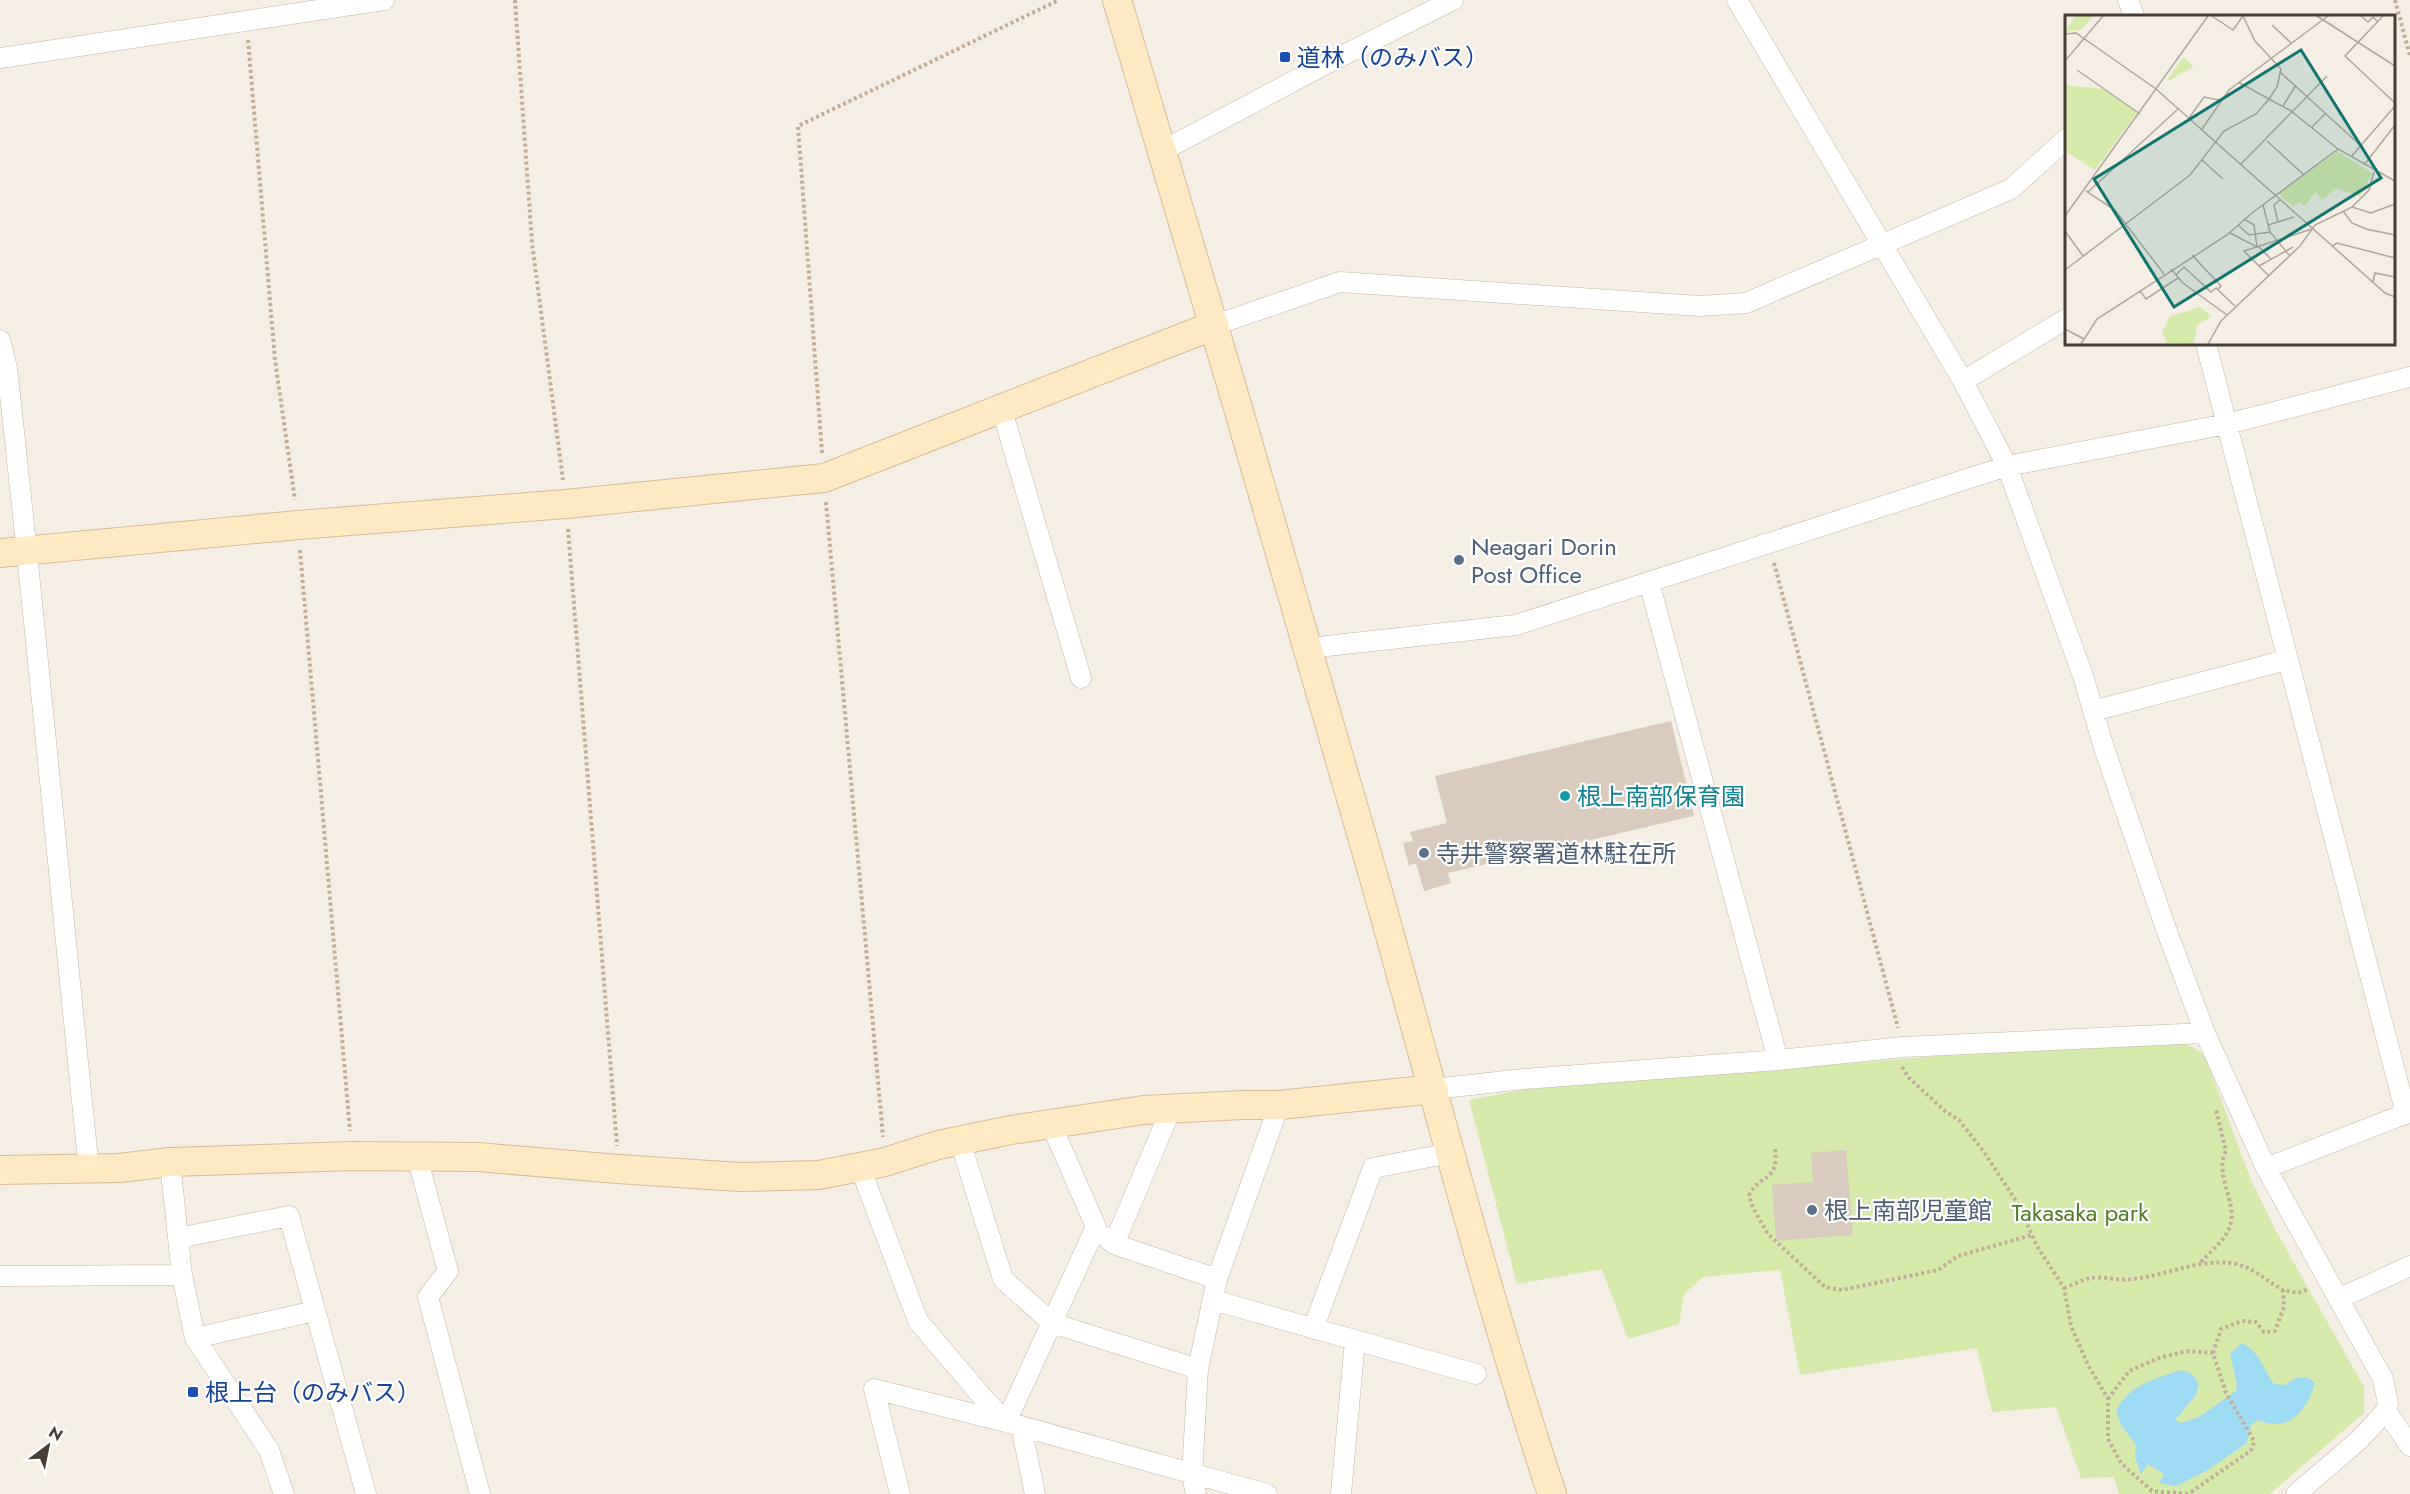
<svg xmlns="http://www.w3.org/2000/svg" width="2410" height="1494" viewBox="0 0 2410 1494" font-family="Jost,'Noto Sans JP',sans-serif">
  <rect width="100%" height="100%" fill="#f4eee5"/>
  <path fill="#d5eaab" d="M 2179,1040 L 2204,1054 L 2251,1180 L 2275,1229 L 2364,1387 L 2364,1413 L 2270,1494 L 2119,1494 L 2114,1477 L 2081,1478 L 2056,1407 L 1992,1412 L 1977,1348 L 1800,1375 L 1780,1270 L 1703,1277 L 1684,1294 L 1679,1324 L 1628,1339 L 1602,1269 L 1517,1284 L 1469,1100 L 1527,1089 L 1976,1053 Z"/>
  <path fill="#9edaf4" d="M 2242,1343 C 2260,1352 2263,1369 2274,1384 L 2285,1385 L 2296,1378 L 2307,1377 L 2315,1383 C 2307,1410 2289,1434 2258,1420 L 2251,1425 L 2247,1443 L 2206,1471 L 2176,1486 L 2159,1483 L 2164,1474 L 2148,1464 L 2141,1474 L 2135,1457 L 2136,1445 L 2121,1425 L 2116,1410 C 2132,1383 2153,1380 2181,1370 L 2192,1374 L 2199,1384 L 2196,1395 L 2175,1420 L 2181,1423 L 2199,1417 L 2236,1391 L 2237,1384 L 2230,1354 Z"/>
  <path fill="#d9cbbd" d="M 1671,721 L 1694,816 L 1448,873 L 1451,883 L 1424,891 L 1416,863 L 1409,866 L 1403,843 L 1413,841 L 1410,832 L 1447,823 L 1435,776 Z
    M 1846,1150 L 1853,1235 L 1776,1241 L 1772,1185 L 1813,1182 L 1811,1153 Z"/>
  <g fill="none" stroke-linecap="round" stroke-linejoin="round">
    <defs>
      <path id="street" d="M 1737,0 L 1963,381 L 2007,466 L 2083,676 L 2104,748 L 2165,926 L 2205,1033 L 2266,1168 L 2383,1379 L 2388,1404 L 2386,1411 L 2358,1441 L 2296,1494
        M 2128,0 L 2134,16
        M 0,58 L 384,0
        M 1162,151 L 1324,65 L 1453,0
        M 1215,325 L 1340,282 L 1700,306 L 1746,303 L 2011,189 L 2066,139
        M 0,340 L 7,368 C 37,635 61,902 89,1169
        M 2206,344 L 2406,1114
        M 1963,381 L 2066,319
        M 1001,407 L 1081,678
        M 1649,582 L 1778,1060
        M 1309,648 L 1516,625 L 2007,466 L 2227,424 L 2410,377
        M 2093,711 L 2287,660
        M 1434,1089 L 1524,1079 L 1778,1060 L 1903,1047 L 2205,1033
        M 960,1141 L 1003,1279 L 1052,1323 L 1198,1369
        M 417,1157 L 448,1271 L 428,1297 L 480,1494
        M 170,1162 L 182,1275 L 195,1338 L 269,1450 L 284,1494
        M 860,1167 L 918,1321 L 985,1400 L 1006,1422 L 1096,1227 L 1051,1124
        M 2266,1168 L 2410,1112
        M 1106,1237 L 1114,1244 L 1217,1279
        M 178,1238 L 289,1216 L 366,1494
        M 1114,1244 L 1171,1109
        M 0,1276 L 182,1275
        M 2338,1299 L 2410,1266
        M 1213,1300 L 1476,1374
        M 1313,1329 L 1373,1168 L 1450,1153
        M 195,1338 L 315,1311
        M 2386,1411 L 2410,1446
        M 1021,1426 L 1035,1494
        M 900,1494 L 874,1389 L 1006,1422 L 1267,1494
        M 1196,1494 L 1192,1475 L 1198,1369 L 1217,1279 L 1279,1105
        M 1341,1494 L 1355,1340"/>
      <path id="secondary" d="M 1117,0 C 1204,292 1291,585 1374,878 C 1432,1084 1485,1291 1552,1494
        M 0,553 L 298,525 L 566,504 L 824,478 L 1215,325
        M 0,1170 L 119,1168 L 170,1162 L 352,1156 L 478,1157 L 618,1169 L 740,1177 L 819,1175 L 885,1162 L 938,1145 L 1011,1130 L 1144,1110 L 1243,1105 L 1279,1105 L 1434,1089"/>
    </defs>
    <use href="#street" stroke="#c3b7aa" stroke-width="21"/>
    <use href="#secondary" stroke="#d6bd92" stroke-width="30"/>
    <path stroke="#c2ae98" stroke-width="4" stroke-dasharray="3 3" stroke-linecap="butt" d="M 515,0 L 532,243 L 563,480
      M 2395,0 L 2410,56
      M 248,40 L 275,360 L 295,500
      M 822,453 L 798,126 L 1059,0
      M 826,502 L 883,1137
      M 568,529 L 617,1146
      M 300,550 L 350,1131
      M 1774,563 L 1898,1028
      M 1902,1067 L 1909,1078 L 1945,1111 L 1959,1120 L 1984,1152 L 2018,1204 L 2037,1246 L 2064,1288 L 2071,1326 L 2088,1365 L 2108,1399 L 2108,1439 L 2121,1463 L 2152,1491 L 2192,1494
      M 1775,1149 C 1779,1182 1761,1173 1749,1195 L 1753,1208 L 1768,1234 L 1825,1287 L 1842,1290 L 1938,1270 L 1958,1256 L 2032,1235
      M 2201,1262 C 2210,1252 2223,1242 2229,1229 C 2240,1204 2213,1176 2226,1151 L 2216,1110 L 2218,1109
      M 2064,1288 C 2073,1285 2082,1280 2090,1278 C 2103,1276 2118,1281 2132,1279 C 2165,1276 2197,1259 2231,1263 C 2252,1266 2265,1280 2283,1290
      M 2213,1353 L 2221,1329 L 2242,1321 L 2256,1322 L 2264,1332 L 2275,1331 L 2284,1307 L 2283,1290 L 2298,1293 L 2309,1289
      M 2108,1399 L 2129,1371 L 2159,1358 L 2187,1351 L 2213,1353 L 2226,1393 L 2254,1441 L 2252,1449 L 2246,1454 L 2191,1492"/>
    <use href="#street" stroke="#fff" stroke-width="20"/>
    <use href="#secondary" stroke="#ffeac4" stroke-width="28"/>
  </g>
  <g fill="#1a4fb4" stroke="#fff" stroke-width="2">
    <rect x="1279" y="51" width="12" height="12" rx="3"/>
    <rect x="187" y="1386" width="12" height="12" rx="3"/>
  </g>
  <g fill="#5c6f8a" stroke="#fff" stroke-width="2">
    <circle cx="1459" cy="560" r="6"/>
    <circle cx="1424" cy="853" r="6"/>
    <circle cx="1812" cy="1210" r="6"/>
  </g>
  <circle fill="#0f9aa8" stroke="#fff" stroke-width="2" cx="1565" cy="796" r="6"/>
  <g text-anchor="middle" dominant-baseline="central" stroke-width="4.5" stroke-linejoin="round" paint-order="stroke">
    <g font-size="24" fill="#164399" stroke="#fff" text-anchor="start">
      <text x="1297" y="57">道林（のみバス）</text>
      <text x="205" y="1392">根上台（のみバス）</text>
    </g>
    <g font-size="24" fill="#4e5e75" stroke="#fff" text-anchor="start">
      <text x="1471" y="546">Neagari Dorin<tspan x="1471" dy="28">Post Office</tspan></text>
      <text x="1436" y="853">寺井警察署道林駐在所</text>
      <text x="1824" y="1210">根上南部児童館</text>
    </g>
    <g font-size="24" fill="#0d838f" stroke="#fff" text-anchor="start">
      <text x="1577" y="796">根上南部保育園</text>
    </g>
    <g font-size="24" fill="#4f7b24" stroke="#fff">
      <text x="2080" y="1212">Takasaka park</text>
    </g>
  </g>
  <g transform="translate(2065 15)">
    <rect width="330" height="330" fill="#f4eee5"/>
    <path d="M 10,1 L 28,1 L 17,14 L 0,17 ZM 118,42 L 129,51 L 104,66 L 103,64 ZM 0,70 L 39,74 L 72,98 L 30,155 L 0,136 ZM 272,136 L 307,158 L 295,182 L 271,173 L 257,185 L 250,177 L 240,191 L 234,187 L 228,192 L 214,179 ZM 136,292 L 147,302 L 132,310 L 129,329 L 102,328 L 97,317 L 105,301 Z" fill="#d5eaab"/>
    <path fill="none" stroke="#aea79e" stroke-width="1.5" d="M 147,1 L 168,15 L 178,1M 252,1 L 330,51M 296,1 L 303,7 L 308,2 L 312,6M 318,1 L 280,41 L 330,88M 207,10 L 226,28M 0,19 L 11,18 L 91,74 L 320,278 L 330,282M 0,46 L 38,1M 12,55 L 75,99M 215,57 L 295,130M 173,67 L 226,96 L 273,134 L 330,166M 218,91 L 231,70M 124,103 L 139,82 L 154,85M 247,112 L 261,98M 137,114 L 164,75 L 263,1M 202,126 L 238,159M 286,142 L 330,91M 137,145 L 158,164M 176,149 L 262,61M 299,150 L 330,110M 21,176 L 50,195 L 99,259M 23,177 L 114,93M 198,190 L 205,217 L 225,241M 287,192 L 304,175 L 309,157M 278,196 L 287,208 L 301,214 L 330,220M 0,201 L 143,1M 213,207 L 209,190 L 215,185M 173,210 L 184,220 L 205,217M 203,210 L 229,202M 0,216 L 18,241M 165,218 L 192,232 L 189,210 L 179,204M 193,231 L 206,244M 267,231 L 272,228 L 330,243M 127,240 L 156,271 L 153,274M 194,251 L 228,232M 106,254 L 118,268 L 162,300M 0,255 L 125,160 L 159,116 L 191,99 L 204,84 L 212,72 L 216,54 L 190,26 L 178,1M 111,260 L 119,252 L 146,277 L 151,273 L 170,291M 204,261 L 179,236 L 247,214M 308,267 L 310,258 L 330,262M 75,276 L 81,284 L 113,263M 0,314 L 19,324M 16,329 L 32,304 L 162,220 L 187,198 L 273,134M 143,329 L 156,306 L 235,231 L 250,210 L 287,192 L 306,198 L 330,189"/>
    <path fill="#0f766e" fill-opacity="0.15" stroke="#0f766e" stroke-width="3" d="M 236,35 L 316,163 L 109,292 L 29,164 Z"/>
    <rect width="330" height="330" fill="none" stroke="#463d34" stroke-width="3"/>
  </g>
  <g transform="translate(48 1446) rotate(32)" stroke="#ffffff" stroke-width="4.5" paint-order="stroke">
  <path d="M0-4.5L10 22L0 15L-10 22Z" fill="#463d34"/>
  <text y="-9" font-size="16" font-weight="bold" text-anchor="middle" fill="#463d34">N</text>
  </g>
</svg>
